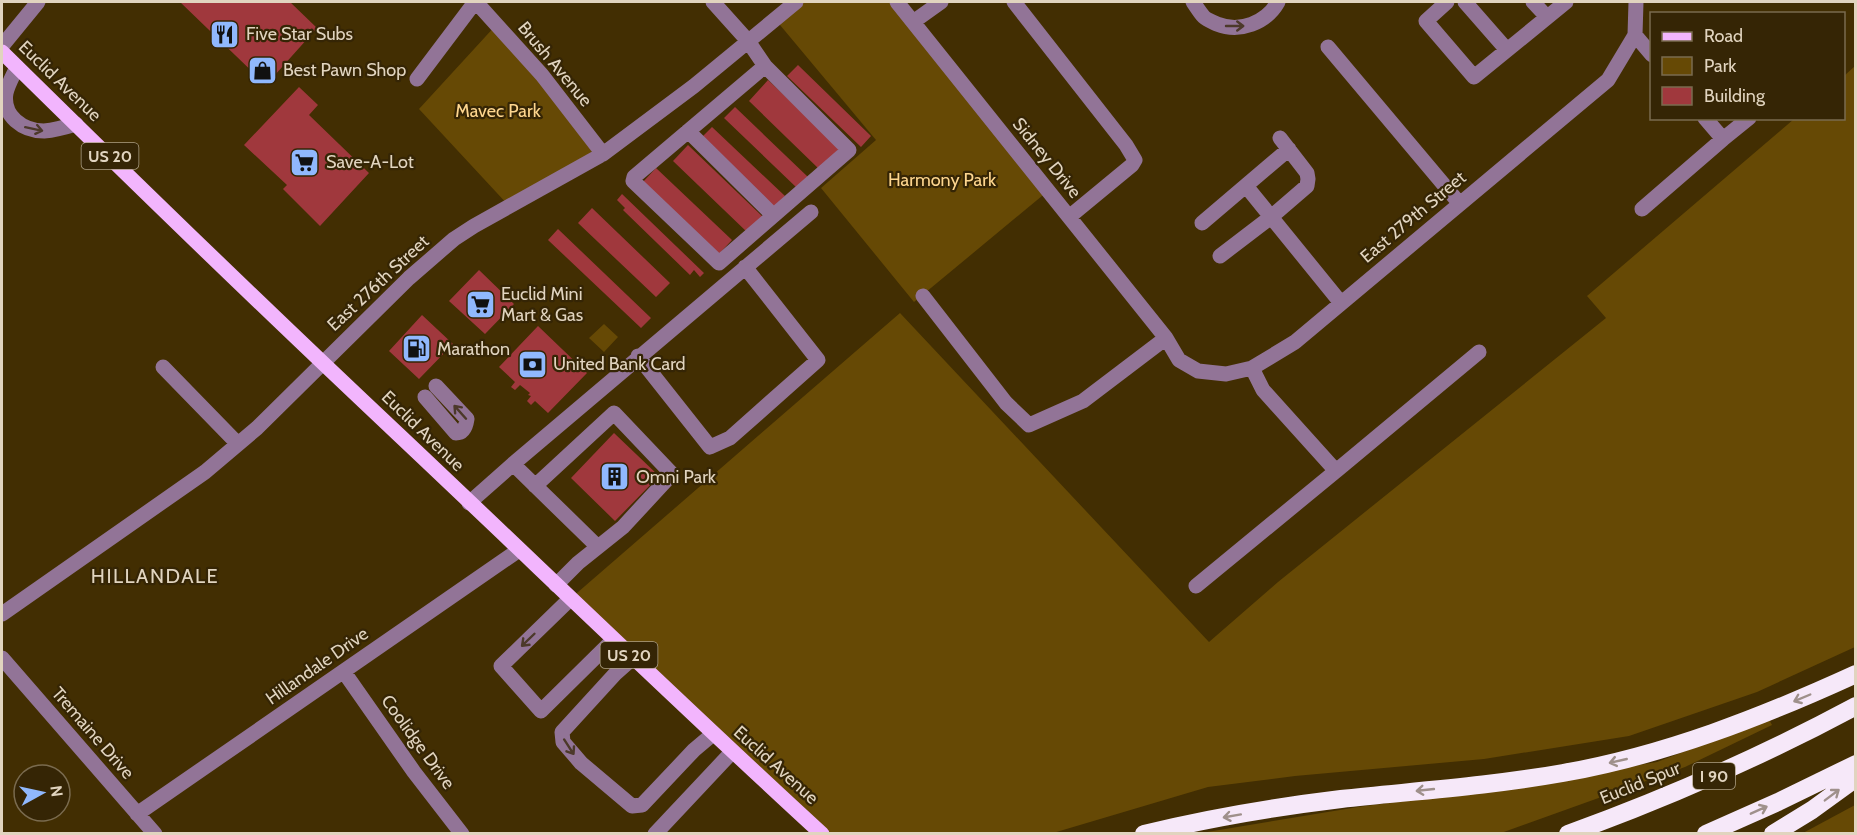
<svg xmlns="http://www.w3.org/2000/svg" width="1857" height="835" viewBox="0 0 1857 835" font-family="Cabin,sans-serif">
  <rect width="100%" height="100%" fill="#422e02"/>
  <path fill="#664905" d="M 796,2 L 897,2 L 1048,191 L 914,302 L 821,188 L 876,140 L 775,19 Z
    M 497,24 L 603,154 L 509,206 L 419,109 Z
    M 1855,66 L 1855,647 L 1757,692 L 1629,736 L 1484,759 L 1295,776 L 1208,787 L 1053,833 L 822,833 L 570,599 L 900,313 L 1209,642 L 1278,582 L 1606,318 L 1587,296 L 1794,119 L 1844,118 L 1844,76 Z
    M 604,324 L 618,337 L 604,352 L 589,338 Z
    M 1769,719 L 1772,725 L 1685,767 L 1501,833 L 1195,834 L 1358,807 L 1495,789 L 1657,762 Z
    M 1855,805 L 1855,833 L 1803,833 Z"/>
  <path fill="#a0383d" d="M 180,2 L 290,2 L 317,28 L 266,85 Z
    M 798,65 L 871,136 L 861,147 L 787,76 Z
    M 768,80 L 840,148 L 819,169 L 749,101 Z
    M 299,87 L 318,105 L 309,115 L 369,173 L 320,226 L 283,189 L 287,185 L 244,145 Z
    M 735,107 L 808,177 L 797,188 L 724,118 Z
    M 712,127 L 785,196 L 774,207 L 702,137 Z
    M 688,145 L 763,217 L 748,233 L 673,161 Z
    M 656,168 L 732,240 L 717,256 L 642,183 Z
    M 622,194 L 704,273 L 700,277 L 694,270 L 690,275 L 623,210 L 625,208 L 617,200 Z
    M 592,208 L 670,283 L 656,297 L 578,223 Z
    M 558,229 L 651,318 L 641,328 L 548,240 Z
    M 479,270 L 514,304 L 485,334 L 449,301 Z
    M 422,315 L 453,344 L 419,379 L 389,351 Z
    M 538,326 L 587,373 L 548,413 L 535,401 L 531,405 L 527,401 L 531,396 L 528,395 L 530,393 L 520,385 L 515,390 L 511,387 L 515,382 L 499,367 Z
    M 614,433 L 659,476 L 615,521 L 571,478 Z"/>
  <g fill="none" stroke-linecap="round" stroke-linejoin="round">
    <path stroke="#927497" stroke-width="15" d="M 476,2 L 542,75 L 603,154
      M 713,2 L 748,41 L 765,66 L 849,150 L 719,263 L 633,181 L 634,177 L 765,66
      M 897,2 L 1166,338 L 1179,360 L 1198,371 L 1226,374 L 1252,368 L 1295,342 L 1608,80 L 1635,35 L 1636,2
      M 1014,2 L 1126,145 L 1135,160 L 1132,165 L 1069,217
      M 1193,2 C 1196,6 1200,13 1204,17 C 1207,20 1213,22 1217,24 C 1240,33 1266,23 1278,2
      M 1447,2 L 1426,21 L 1474,77 L 1566,2
      M 1465,2 L 1507,50
      M 1533,2 L 1547,17
      M 913,22 L 941,2
      M 1635,35 L 1652,55
      M 2,46 L 38,2
      M 1328,47 L 1460,204
      M 17,67 C 13,76 8,84 6,93 C 2,116 23,131 44,131 C 55,130 66,127 76,124
      M 417,79 L 475,2
      M 1705,118 L 1723,139 L 1749,118
      M 688,131 L 773,215
      M 1246,186 L 1341,303
      M 1642,209 L 1723,139
      M 1202,223 L 1289,149
      M 1220,256 L 1271,217 L 1307,186 L 1308,179 L 1307,173 L 1280,138
      M 923,296 L 1006,403 L 1029,425 L 1083,401 L 1166,338
      M 638,356 L 710,447 L 730,438 L 818,360 L 745,267
      M 163,367 L 238,444
      M 425,397 L 456,433 C 464,433 466,426 467,419 L 436,386
      M 513,464 L 811,212
      M 1336,471 L 1479,352
      M 535,486 L 614,413 L 672,474 L 623,527 L 598,547
      M 469,503 L 513,464 L 598,547 L 578,563 L 556,585
      M 1196,586 L 1336,471 L 1263,390 L 1252,368
      M 570,599 L 501,666 L 541,711 L 613,640
      M 2,614 L 205,472 L 257,428 L 409,278 L 454,239 L 474,226 L 603,154 L 694,86 L 796,2
      M 2,658 L 155,834
      M 633,658 L 615,674 L 562,732 L 563,742 L 581,763 L 632,806 L 642,805 L 694,750 L 713,734
      M 344,672 L 414,772 L 462,834
      M 137,814 L 519,550
      M 655,834 L 732,752"/>
    <path stroke="#f2b5fd" stroke-width="15" d="M 2,52 C 133,181 265,309 399,435 C 540,568 679,703 822,834"/>
    <path stroke="#f6e8f9" stroke-width="18" d="M 1144,834 C 1209,818 1275,807 1341,799 C 1415,791 1490,786 1563,773 C 1665,755 1762,717 1856,674
      M 1568,834 C 1667,798 1763,756 1856,706
      M 1706,834 L 1778,802 L 1856,764
      M 1773,834 L 1812,810 L 1856,778"/>
  </g>
  <defs><path id="oneway-shaft" d="M-6 0H5M1.5-3L5.5 0L1.5 3" fill="none" stroke-width="1.6" stroke-linecap="round" stroke-linejoin="round" transform="scale(1.5)"/></defs>
  <g stroke="#4c392a">
    <use href="#oneway-shaft" transform="translate(1235 26)"/>
    <use href="#oneway-shaft" transform="translate(34 129) rotate(12)"/>
    <use href="#oneway-shaft" transform="translate(460 412) rotate(-132)"/>
    <use href="#oneway-shaft" transform="translate(528 640) rotate(136)"/>
    <use href="#oneway-shaft" transform="translate(569 747) rotate(57)"/>
  </g>
  <g stroke="#9f908b">
    <use href="#oneway-shaft" transform="translate(1802 698) rotate(157)"/>
    <use href="#oneway-shaft" transform="translate(1618 761) rotate(167)"/>
    <use href="#oneway-shaft" transform="translate(1425 790) rotate(174)"/>
    <use href="#oneway-shaft" transform="translate(1832 795) rotate(-37)"/>
    <use href="#oneway-shaft" transform="translate(1759 810) rotate(-24)"/>
    <use href="#oneway-shaft" transform="translate(1232 816) rotate(170)"/>
  </g>
  <defs>
    <symbol id="restaurant-square" viewBox="-11 -11 22 22"><rect x="-9" y="-9" width="18" height="18" rx="4" fill="#90b8fd" stroke="#352505"/><path d="M-5-6h1v4h1v-4h1v4h1v-4h1v5L-1.5 .5V6h-2V.5L-5-1ZM5-6V6H3V1.5H1.5Q1.5-4 5-6Z" fill="#111"/></symbol>
    <symbol id="shop-square" viewBox="-11 -11 22 22"><rect x="-9" y="-9" width="18" height="18" rx="4" fill="#90b8fd" stroke="#352505"/><path d="M-5-2.5h2.3a2.7 3.5 0 0 1 5.4 0H5L5.5 6h-11ZM-1.5-2.5h3a1.5 2.3 0 0 0-3 0Z" fill="#111"/></symbol>
    <symbol id="supermarket-square" viewBox="-11 -11 22 22"><rect x="-9" y="-9" width="18" height="18" rx="4" fill="#90b8fd" stroke="#352505"/><path d="M-6-5.5h2.5l.6 2H6L4.5 2H-2.5L-4.4-4H-6ZM-1.5 3.2a1.3 1.3 0 1 0 .1 0ZM3 3.2a1.3 1.3 0 1 0 .1 0Z" fill="#111"/></symbol>
    <symbol id="fuel-square" viewBox="-11 -11 22 22"><rect x="-9" y="-9" width="18" height="18" rx="4" fill="#90b8fd" stroke="#352505"/><path d="M-5.5-6h7V0h2V4h1.3V-2.5L3-4.5l.8-.8L6-3V5H2.5V1h-1V6h-7ZM-4.2-4.7v3.2H.2V-4.7Z" fill="#111"/></symbol>
    <symbol id="bank-square" viewBox="-11 -11 22 22"><rect x="-9" y="-9" width="18" height="18" rx="4" fill="#90b8fd" stroke="#352505"/><path d="M-6-4H6V4H-6ZM0-2.3a2.3 2.3 0 1 0 0 4.6a2.3 2.3 0 1 0 0-4.6Z" fill="#111"/></symbol>
    <symbol id="building-square" viewBox="-11 -11 22 22"><rect x="-9" y="-9" width="18" height="18" rx="4" fill="#90b8fd" stroke="#352505"/><path d="M-4-6H4V6H1V3H-1V6H-4ZM-2.5-4.3h1.7v1.8h-1.7ZM.8-4.3h1.7v1.8H.8ZM-2.5-1h1.7V.8h-1.7ZM.8-1h1.7V.8H.8Z" fill="#111"/></symbol>
  </defs>
  <g fill-rule="evenodd">
    <use href="#restaurant-square" x="208" y="18" width="33" height="33"/>
    <use href="#shop-square" x="246" y="54" width="33" height="33"/>
    <use href="#supermarket-square" x="288" y="146" width="33" height="33"/>
    <use href="#supermarket-square" x="464" y="288" width="33" height="33"/>
    <use href="#fuel-square" x="400" y="332" width="33" height="33"/>
    <use href="#bank-square" x="516" y="348" width="33" height="33"/>
    <use href="#building-square" x="598" y="460" width="33" height="33"/>
  </g>
  <g text-anchor="middle" dominant-baseline="central" stroke-width="4.5" stroke-linejoin="round" paint-order="stroke">
    <g fill="#352505" stroke="#ada087" stroke-width="1.5">
      <rect x="81.5" y="143" width="57" height="26" rx="4.5"/>
      <rect x="600.5" y="642" width="57" height="26" rx="4.5"/>
      <rect x="1693" y="763" width="42" height="26" rx="4.5"/>
    </g>
    <g font-size="16" font-weight="bold" fill="#e1d4bf">
      <text x="110" y="156">US 20</text>
      <text x="629" y="655">US 20</text>
      <text x="1714" y="776">I 90</text>
    </g>
    <g font-size="18" fill="#e1d4bf" stroke="#352505" text-anchor="start">
      <text x="246" y="34">Five Star Subs</text>
      <text x="283" y="70">Best Pawn Shop</text>
      <text x="326" y="162">Save-A-Lot</text>
      <text x="501" y="294">Euclid Mini<tspan x="501" dy="21">Mart &amp; Gas</tspan></text>
      <text x="437" y="349">Marathon</text>
      <text x="553" y="364">United Bank Card</text>
      <text x="636" y="477">Omni Park</text>
    </g>
    <g font-size="18" fill="#e1d4bf" stroke="#352505">
      <text transform="translate(555 64) rotate(50)">Brush Avenue</text>
      <text transform="translate(60 81) rotate(44)">Euclid Avenue</text>
      <text transform="translate(1047 158) rotate(51)">Sidney Drive</text>
      <text transform="translate(1413 217) rotate(-40)">East 279th Street</text>
      <text transform="translate(378 283) rotate(-43)">East 276th Street</text>
      <text transform="translate(423 431) rotate(44)">Euclid Avenue</text>
      <text transform="translate(317 666) rotate(-35)">Hillandale Drive</text>
      <text transform="translate(93 733) rotate(49)">Tremaine Drive</text>
      <text transform="translate(418 742) rotate(54)">Coolidge Drive</text>
      <text transform="translate(776 765) rotate(42)">Euclid Avenue</text>
      <text transform="translate(1640 783) rotate(-22)">Euclid Spur</text>
    </g>
    <g font-size="18" fill="#fed68e" stroke="#352505">
      <text x="498" y="111">Mavec Park</text>
      <text x="942" y="180">Harmony Park</text>
    </g>
    <g font-size="20" letter-spacing="1.5" fill="#e1d4bf" stroke="#352505">
      <text x="155" y="576">HILLANDALE</text>
    </g>
  </g>
  <rect width="1857" height="835" fill="none" stroke="#e1d4bf" stroke-width="6"/>
  <rect x="1650" y="12" width="195" height="108" fill="#352505" stroke="#7a6b4f" stroke-width="1.5"/>
  <rect x="1662" y="32" width="30" height="9" fill="#f2b5fd" stroke="#7a6b4f" stroke-width="1.5"/>
  <text x="1704" y="42" font-size="18" fill="#e1d4bf">Road</text>
  <rect x="1662" y="57" width="30" height="18" fill="#664905" stroke="#7a6b4f" stroke-width="1.5"/>
  <text x="1704" y="72" font-size="18" fill="#e1d4bf">Park</text>
  <rect x="1662" y="87" width="30" height="18" fill="#a0383d" stroke="#7a6b4f" stroke-width="1.5"/>
  <text x="1704" y="102" font-size="18" fill="#e1d4bf">Building</text>
  <g transform="translate(42 793) rotate(82)"><circle r="28" fill="#352505" stroke="#7a6b4f" stroke-width="1.5"/>
  <path d="M0-4.5L10 22L0 15L-10 22Z" fill="#90b8fd"/>
  <text y="-9" font-size="16" font-weight="bold" text-anchor="middle" fill="#e1d4bf">N</text>
  </g>
</svg>
